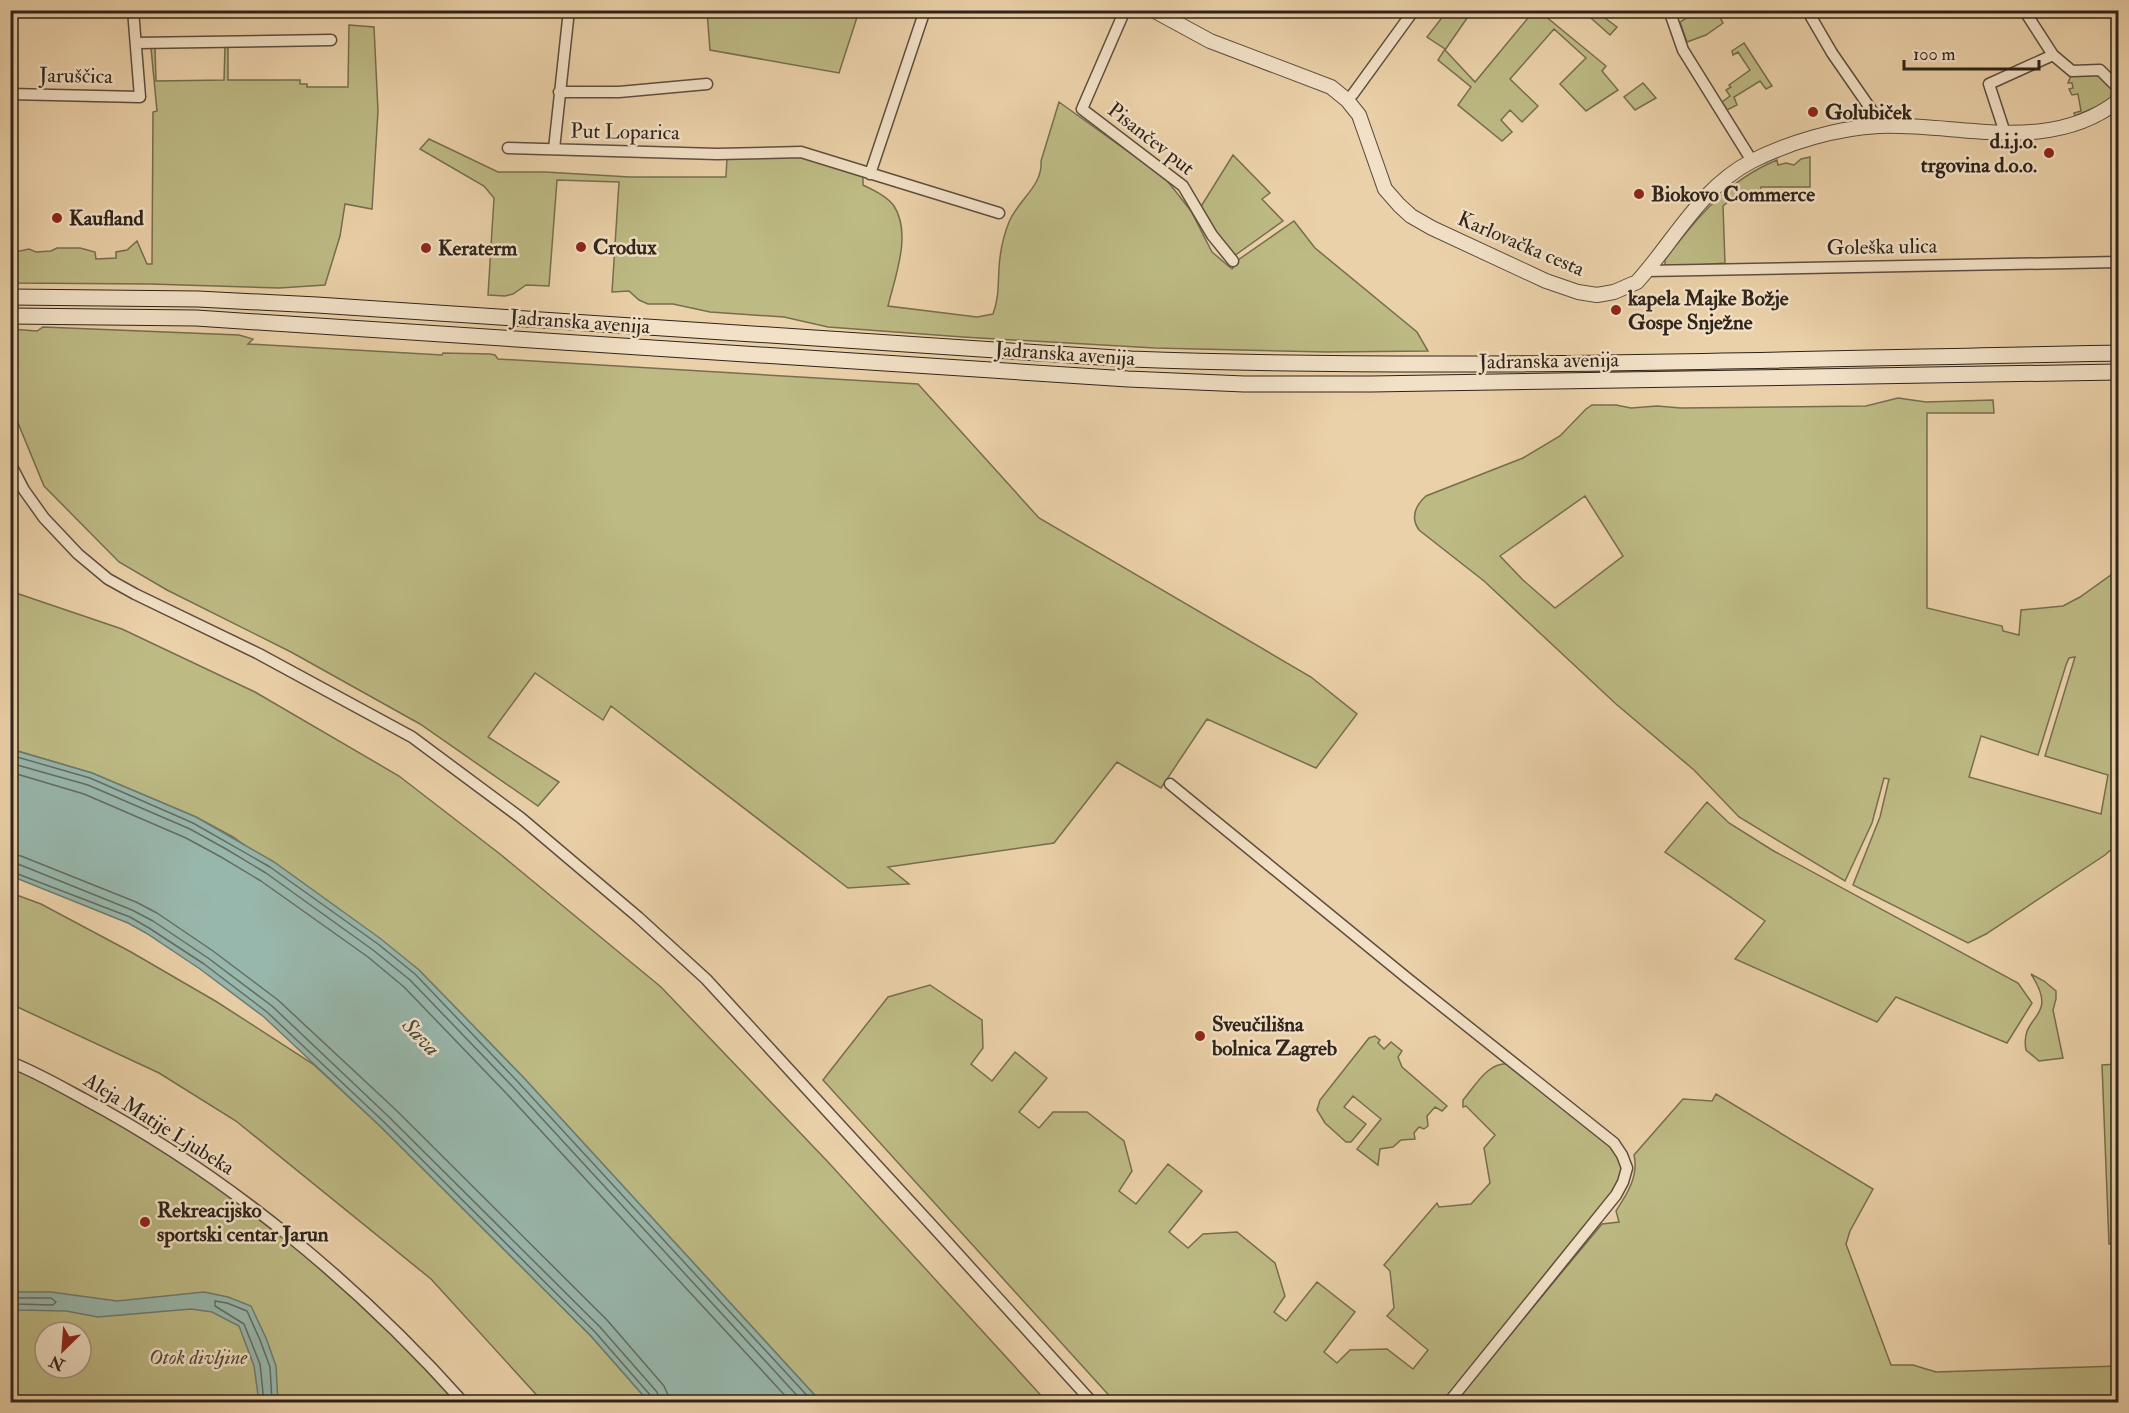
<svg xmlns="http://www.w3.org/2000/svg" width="2129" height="1413" viewBox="0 0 2129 1413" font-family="'IM FELL Double Pica',serif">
  <rect width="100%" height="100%" fill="#ebd1a9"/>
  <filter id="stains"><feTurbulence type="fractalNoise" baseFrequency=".00333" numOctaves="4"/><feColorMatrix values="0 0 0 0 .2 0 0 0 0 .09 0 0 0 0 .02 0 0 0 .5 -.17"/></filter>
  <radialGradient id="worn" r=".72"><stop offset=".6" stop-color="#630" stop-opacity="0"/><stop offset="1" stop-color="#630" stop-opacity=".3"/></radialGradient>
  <path fill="#bdba84" stroke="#766e4f" stroke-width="1.5" fill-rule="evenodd" d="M 707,11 L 707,10 L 859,11 L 839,73 L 710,50 Z
    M 1447,11 L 1472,11 L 1445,50 L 1475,82 L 1528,18 L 1518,11 L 1539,11 L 1606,66 L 1602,71 L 1618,90 L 1586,111 L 1560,84 L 1586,58 L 1554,29 L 1510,79 L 1538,106 L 1522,122 L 1510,110 L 1501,120 L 1512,132 L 1502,141 L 1458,105 L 1471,87 L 1438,60 L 1445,49 L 1427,37 Z
    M 1583,11 L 1600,11 L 1605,18 L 1617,27 L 1610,35 Z
    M 1692,11 L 1727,11 L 1719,15 L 1723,23 L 1706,35 L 1687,42 L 1680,22 L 1693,14 Z
    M 349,25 L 374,27 L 378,111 L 372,209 L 345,204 L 340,236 L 325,285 L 279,288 L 150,284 L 11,283 L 10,253 L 29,249 L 36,252 L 51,251 L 57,248 L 80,248 L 95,252 L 96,259 L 116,258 L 116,252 L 127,250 L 137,241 L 147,264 L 152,264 L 153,112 L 157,111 L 151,48 L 155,48 L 156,81 L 224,80 L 225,47 L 228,48 L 228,80 L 300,80 L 300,84 L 307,84 L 307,87 L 348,87 Z
    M 1744,43 L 1772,86 L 1766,89 L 1760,81 L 1734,97 L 1737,105 L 1727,110 L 1722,102 L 1730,96 L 1726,90 L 1731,87 L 1729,85 L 1750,70 L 1738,52 L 1733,55 L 1732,51 Z
    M 2072,73 L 2098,74 L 2118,92 L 2105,103 L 2075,116 L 2074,113 L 2081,111 L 2078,94 L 2072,95 L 2069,89 L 2073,88 L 2072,83 L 2068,83 Z
    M 1643,83 L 1656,98 L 1635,110 L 1624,97 Z
    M 1059,102 L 1165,178 L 1191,211 L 1212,252 L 1232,269 L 1238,260 L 1294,221 L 1315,248 L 1417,332 L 1428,351 L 1327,352 L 1155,348 L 963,337 L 828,327 L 784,317 L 710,312 L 673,304 L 648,304 L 639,300 L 629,291 L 612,292 L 619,182 L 557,180 L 549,286 L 526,285 L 513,294 L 505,296 L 488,295 L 494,198 L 484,186 L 420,149 L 429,139 L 498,172 L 545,172 L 630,177 L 726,177 L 727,157 L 788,155 L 808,158 L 863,175 L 863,185 C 873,190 887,196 894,206 C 912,234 895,277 888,306 L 977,317 L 993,314 C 999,298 998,284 999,268 C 1000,252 1003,237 1009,222 C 1018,200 1043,186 1041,161 Z
    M 1233,155 L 1270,193 L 1262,199 L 1283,221 L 1234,256 L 1219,240 L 1200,208 Z
    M 1810,157 L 1810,187 L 1761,187 L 1760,195 L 1735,196 L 1723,206 L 1725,263 L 1670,267 L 1665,265 L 1665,260 C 1696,218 1728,180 1777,160 L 1778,165 L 1786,163 L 1794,165 L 1801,159 Z
    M 43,327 L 239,335 L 253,339 L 248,344 L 442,355 L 443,353 L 490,354 L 495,355 L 498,359 L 918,384 L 1039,518 L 1311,677 L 1357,714 L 1316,768 L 1207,719 L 1161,788 L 1117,762 L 1054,843 L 888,867 L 909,884 L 848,888 L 611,706 L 603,720 L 535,673 L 488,737 L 559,782 L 538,806 L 420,724 L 291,652 L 167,590 L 119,562 L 44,486 L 11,406 L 11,329 L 37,331 Z
    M 1898,398 L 1926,402 L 1993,400 L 1994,413 L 1927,413 L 1927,608 L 2002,626 L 2003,631 L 2019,635 L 2021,610 L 2063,606 L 2080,597 L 2118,570 L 2118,813 L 2111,817 L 2113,848 L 2105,855 L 1986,934 L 1968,943 L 1853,885 L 1880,817 L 1889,779 L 1884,778 L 1872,823 L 1845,881 L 1739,817 L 1694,770 L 1616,704 L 1484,581 L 1419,530 C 1410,517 1415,506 1426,496 L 1523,458 L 1560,436 L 1586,409 L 1592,405 L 1616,405 L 1631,408 L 1657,406 L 1681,408 L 1866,406 ZM 1585,496 L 1623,556 L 1555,608 L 1523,580 L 1500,556 ZM 2075,657 L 2045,756 L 2108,775 L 2101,814 L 1969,777 L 1981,736 L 2038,755 L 2066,665 L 2069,658 Z
    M 10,591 L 122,629 L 255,692 L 399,776 L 500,854 L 661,987 L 828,1162 L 1047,1402 L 821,1402 L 523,1077 L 419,970 L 233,837 L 196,817 L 92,773 L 11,749 Z
    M 1707,802 L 1729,823 L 1772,850 L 2018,983 L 2032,1003 L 2007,1043 L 1896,997 L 1877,1022 L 1735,959 L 1765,921 L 1665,852 Z
    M 11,893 L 41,904 L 131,952 L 217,1002 L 313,1064 L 380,1126 L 591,1336 L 649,1402 L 543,1402 L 431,1279 L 236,1121 L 159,1073 L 11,1004 Z
    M 2031,974 L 2044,981 L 2056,991 L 2056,999 L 2053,1010 L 2063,1058 L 2039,1061 L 2026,1050 C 2019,1013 2061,1020 2031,974 Z
    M 930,985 L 982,1020 L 983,1048 L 971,1064 L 992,1081 L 1015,1052 L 1047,1078 L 1019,1112 L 1039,1128 L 1053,1112 L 1087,1112 L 1124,1141 L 1132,1171 L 1119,1191 L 1136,1204 L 1168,1164 L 1202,1191 L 1169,1232 L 1188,1248 L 1203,1234 L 1237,1232 L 1275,1263 L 1285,1296 L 1274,1312 L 1286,1321 L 1317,1282 L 1355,1312 L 1324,1352 L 1337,1363 L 1350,1350 L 1387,1349 L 1413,1369 L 1428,1350 L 1387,1316 L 1394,1308 L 1390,1271 L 1384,1265 L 1437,1203 L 1439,1207 L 1471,1204 L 1490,1183 L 1484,1148 L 1495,1135 L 1466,1106 L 1463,1107 L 1463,1100 C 1476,1085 1488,1061 1510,1064 C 1529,1080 1618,1144 1621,1163 C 1623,1174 1617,1184 1611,1193 L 1443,1402 L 1115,1402 L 823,1080 L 888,997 Z
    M 1375,1036 L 1380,1040 L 1378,1043 L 1384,1049 L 1391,1042 L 1402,1051 L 1398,1057 L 1402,1067 L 1447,1106 L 1442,1111 L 1435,1107 L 1427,1116 L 1428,1126 L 1424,1129 L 1419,1127 L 1414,1133 L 1415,1139 L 1401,1140 L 1393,1147 L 1380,1149 L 1378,1165 L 1357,1149 L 1381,1119 L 1353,1096 L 1344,1107 L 1366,1124 L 1351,1142 L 1346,1142 L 1325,1123 L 1317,1110 L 1320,1100 L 1369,1038 Z
    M 11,1057 L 91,1097 L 171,1144 L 214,1174 L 260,1208 L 448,1378 L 470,1402 L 11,1402 ZM 45,1332 L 81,1332 L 81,1368 L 45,1368 Z
    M 2118,1064 L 2118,1243 L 2109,1244 L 2102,1065 Z
    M 1716,1094 L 1873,1189 L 1850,1231 L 1846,1244 L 1891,1365 L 1913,1365 L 1936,1372 L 2118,1366 L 2118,1402 L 1454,1402 L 1602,1224 L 1619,1222 L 1616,1211 C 1627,1194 1639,1176 1634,1155 L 1683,1099 L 1712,1101 Z"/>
  <path fill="#98b7ac" stroke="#6e7c72" stroke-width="1.5" d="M 10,749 L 92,773 L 196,817 L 274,862 L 381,939 L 419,970 L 523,1077 L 821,1402 L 649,1402 L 591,1336 L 380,1126 L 264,1017 L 200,969 L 146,933 L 128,923 L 11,876 Z
    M 11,1292 L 51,1292 L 117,1301 L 204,1292 L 228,1297 L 251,1306 L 266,1338 L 276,1366 L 278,1402 L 259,1402 L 254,1366 L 239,1326 L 212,1312 L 191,1309 L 98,1317 L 66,1311 L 16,1310 L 11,1309 Z"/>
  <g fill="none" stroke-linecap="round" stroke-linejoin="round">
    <path stroke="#646d63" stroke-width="1.5" d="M 10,755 L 90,778 L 193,823 L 270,867 L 378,944 L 415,974 L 518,1082 L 813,1402
      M 10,763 L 88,785 L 190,829 L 226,849 L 266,873 L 373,950 L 410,980 L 513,1087 L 803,1402
      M 10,772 L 84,794 L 186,838 L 221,857 L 261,881 L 368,957 L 404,987 L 506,1093 L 791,1402
      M 10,854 L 21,856 L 136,902 L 157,913 L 213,951 L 278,1000 L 396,1110 L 607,1320 L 664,1386 L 668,1395 L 669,1402
      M 10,863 L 18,864 L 132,910 L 153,921 L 208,958 L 272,1006 L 389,1117 L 600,1327 L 657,1392 L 660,1402
      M 10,871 L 130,917 L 149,928 L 204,964 L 267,1012 L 384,1122 L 595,1332 L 651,1396 L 653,1402
      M 16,1298 L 51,1298 L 56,1302 L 53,1305 L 16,1304 L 13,1301 Z
      M 264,1402 L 260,1364 L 244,1324 L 215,1306 L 215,1301 L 227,1303 L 247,1311 L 260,1340 L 270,1367 L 272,1402"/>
    <defs>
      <path id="minor" d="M 1125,10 L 1082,109 L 1183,186 L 1212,235 L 1233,261
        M 1669,10 L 1683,50 L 1752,161
        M 1807,10 L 1832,53 L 1877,118 L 1878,126
        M 2024,10 L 2053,55 L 2072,71 L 2100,70 L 2118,88
        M 136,43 L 331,40
        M 559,92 L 619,92 L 707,84
        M 10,94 L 140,97 L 133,10
        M 1347,100 L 1353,94 L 1414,10
        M 2005,133 L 1989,84 L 2053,55
        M 508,148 L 717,154 L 801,152 L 999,213
        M 554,149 L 569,10
        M 870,174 L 925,10
        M 1646,271 L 2118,262
        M 10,463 L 24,490 L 44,518 L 78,554 L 108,579 L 135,594 L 259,654 L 412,737 L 521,818 L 638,917 L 706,979 L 938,1232 L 1092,1402
        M 1170,784 L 1407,978 L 1614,1143 L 1622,1155 L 1627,1168 L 1623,1182 L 1616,1195 L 1449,1402
        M 10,1062 C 36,1072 60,1086 84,1099 C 226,1175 356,1282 463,1402"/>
      <path id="tertiary" d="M 1153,10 L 1210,41 L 1331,87 L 1347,100 L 1359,115 L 1385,189 L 1399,205 L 1411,216 L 1432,228 L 1546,281 L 1578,292 L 1597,295 L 1614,292 L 1637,282 C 1675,240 1700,188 1752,161 C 1790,142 1837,128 1879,126 C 1960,123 2049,155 2118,101"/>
      <path id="secondary" d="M 10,297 L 198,299 L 317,305 L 1131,359 C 1460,371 1790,359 2118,353
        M 10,316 L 196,318 L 1128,379 L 1244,384 L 1371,384 L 2118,372"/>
    </defs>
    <use href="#minor" stroke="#5e4e3e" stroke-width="13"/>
    <use href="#tertiary" stroke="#5e4e3e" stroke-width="16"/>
    <use href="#secondary" stroke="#2f231a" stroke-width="17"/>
    <use href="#minor" stroke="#f2e1c7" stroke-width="10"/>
    <use href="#tertiary" stroke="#f2e1c7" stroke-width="14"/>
    <use href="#secondary" stroke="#f2e1c7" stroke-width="15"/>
  </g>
  <g fill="#8f2418" stroke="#f2e1c7" stroke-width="2">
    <circle cx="1813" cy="112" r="6"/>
    <circle cx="2049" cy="153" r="6"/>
    <circle cx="1639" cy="194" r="6"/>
    <circle cx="57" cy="218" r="6"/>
    <circle cx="581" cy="247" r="6"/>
    <circle cx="426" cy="248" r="6"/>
    <circle cx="1616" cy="310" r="6"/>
    <circle cx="1200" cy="1036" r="6"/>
    <circle cx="145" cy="1222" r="6"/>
  </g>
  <g text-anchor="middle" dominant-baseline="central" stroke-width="5" stroke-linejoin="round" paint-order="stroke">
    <g font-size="21" fill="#2f231a" stroke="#f2e1c7">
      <text transform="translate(76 76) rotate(1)">Jaruščica</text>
      <text transform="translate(625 132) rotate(1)">Put Loparica</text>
      <text transform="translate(1151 139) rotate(38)">Pisančev put</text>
      <text transform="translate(1521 244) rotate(23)">Karlovačka cesta</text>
      <text transform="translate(1882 247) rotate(-1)">Goleška ulica</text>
      <text transform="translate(580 322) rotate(4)">Jadranska avenija</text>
      <text transform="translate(1065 354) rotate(4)">Jadranska avenija</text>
      <text transform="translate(1549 361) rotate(-1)">Jadranska avenija</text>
      <text transform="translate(159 1124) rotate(32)">Aleja Matije Ljubeka</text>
    </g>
    <g font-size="21" font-weight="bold" fill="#2f231a" stroke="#f2e1c7" text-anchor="start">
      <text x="1825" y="112">Golubiček</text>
      <text x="2037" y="141" text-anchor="end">d.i.j.o.<tspan x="2037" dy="24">trgovina d.o.o.</tspan></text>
      <text x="1651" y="194">Biokovo Commerce</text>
      <text x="69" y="218">Kaufland</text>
      <text x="593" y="247">Crodux</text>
      <text x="438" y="248">Keraterm</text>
      <text x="1628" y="298">kapela Majke Božje<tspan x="1628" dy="24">Gospe Snježne</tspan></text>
      <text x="1212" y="1024">Sveučilišna<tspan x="1212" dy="24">bolnica Zagreb</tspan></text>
      <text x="157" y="1210">Rekreacijsko<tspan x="157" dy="24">sportski centar Jarun</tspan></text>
    </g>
    <g font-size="21" font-style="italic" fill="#524934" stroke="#f2e1c7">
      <text x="198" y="1357">Otok divljine</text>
    </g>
    <g font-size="22" font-style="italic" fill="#49483e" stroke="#f2e1c7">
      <text transform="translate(421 1037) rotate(46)">Sava</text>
    </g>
  </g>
  <rect width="2129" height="1413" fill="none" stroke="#ebd1a9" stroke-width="36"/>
  <rect x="12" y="12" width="2105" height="1389" fill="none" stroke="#2f231a" stroke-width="3"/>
  <rect x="18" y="18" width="2093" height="1377" fill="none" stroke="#2f231a" stroke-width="1.5"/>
  <g transform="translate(63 1350) rotate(205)"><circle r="28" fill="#f2e1c7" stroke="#a49582" stroke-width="1.5"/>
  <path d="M0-4.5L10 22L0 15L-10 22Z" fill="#8f2418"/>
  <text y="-9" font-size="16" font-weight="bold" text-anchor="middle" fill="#2f231a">N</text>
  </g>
  <path d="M1904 60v9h135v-9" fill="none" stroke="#2f231a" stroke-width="3"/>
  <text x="1913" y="60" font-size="18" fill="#2f231a" stroke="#f2e1c7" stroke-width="4.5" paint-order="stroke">100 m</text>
  <rect width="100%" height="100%" filter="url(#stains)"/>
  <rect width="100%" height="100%" fill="url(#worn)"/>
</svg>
